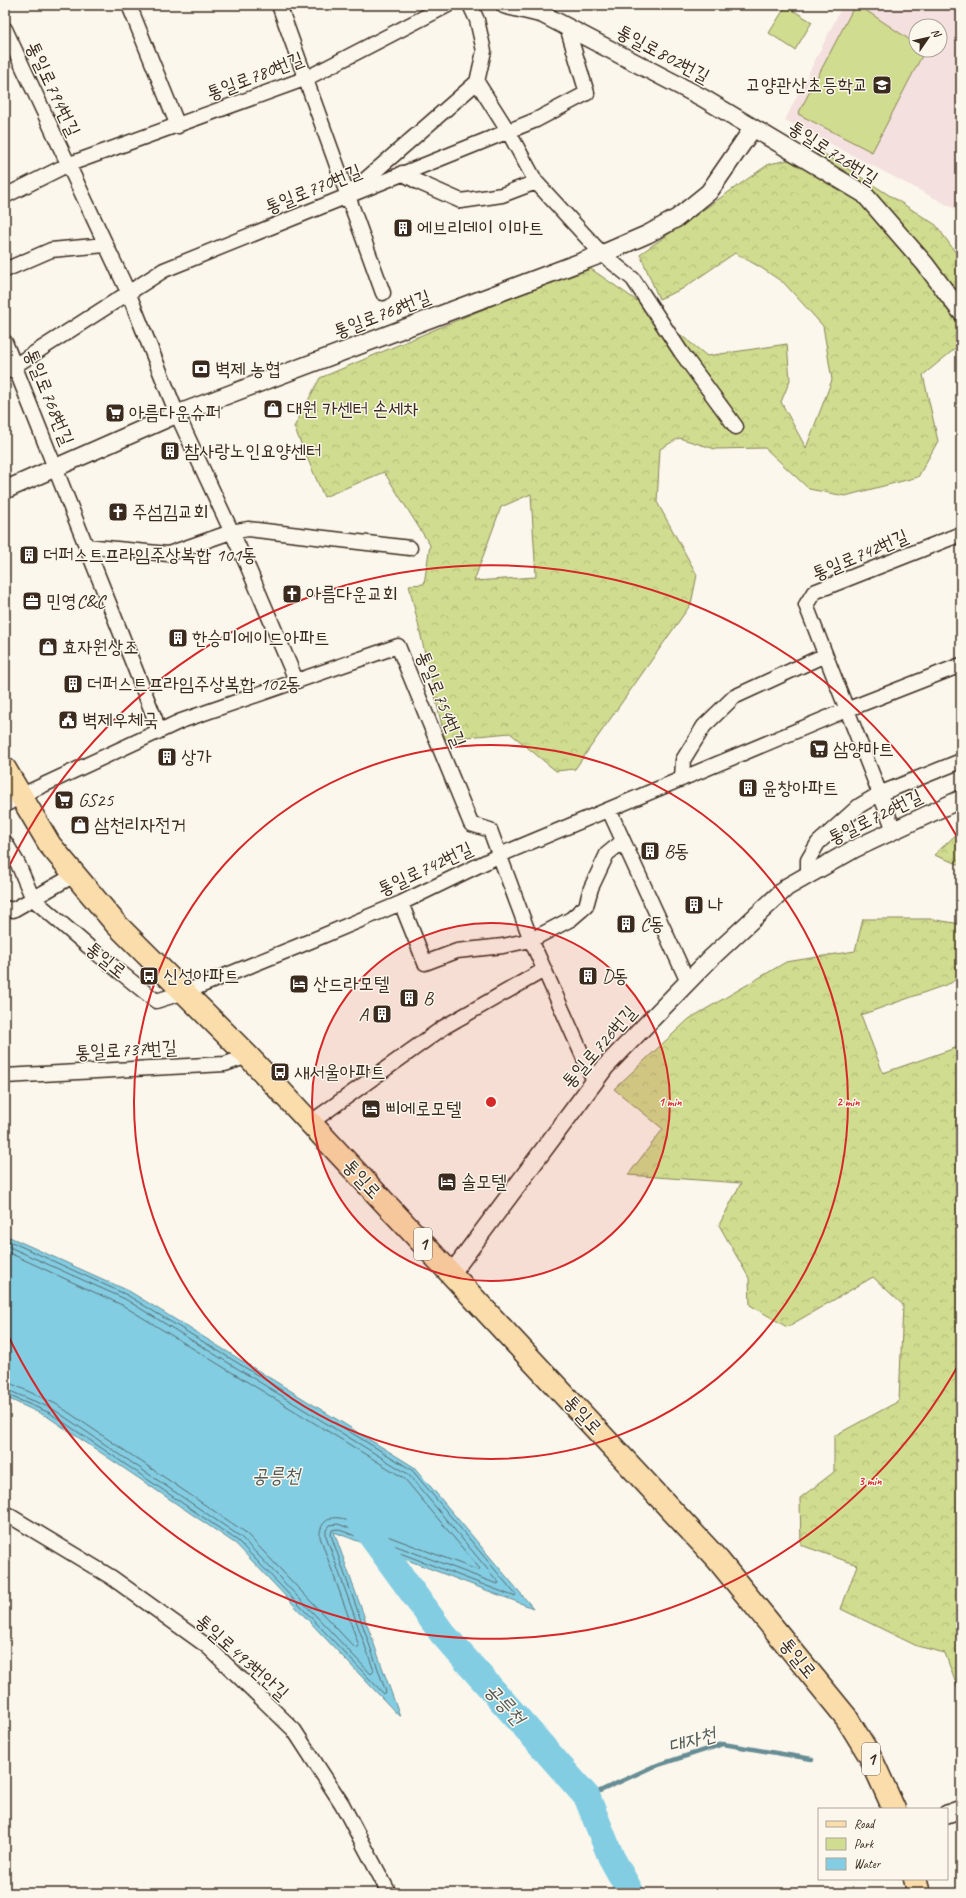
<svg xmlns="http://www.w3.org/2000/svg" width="966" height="1898" viewBox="0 0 966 1898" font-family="Caveat,'Poor Story',sans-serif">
  <defs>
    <pattern id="forest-crowns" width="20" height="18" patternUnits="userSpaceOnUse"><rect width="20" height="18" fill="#d0dc8f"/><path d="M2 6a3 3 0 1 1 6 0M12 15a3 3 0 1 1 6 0" fill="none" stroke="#b4bd7b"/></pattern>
  </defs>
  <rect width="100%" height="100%" fill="#fbf7ec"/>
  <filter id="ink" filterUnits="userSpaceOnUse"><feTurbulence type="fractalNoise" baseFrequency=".025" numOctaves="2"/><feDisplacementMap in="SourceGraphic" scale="8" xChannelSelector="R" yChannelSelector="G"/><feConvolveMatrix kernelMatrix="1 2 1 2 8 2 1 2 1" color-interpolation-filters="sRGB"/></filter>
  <g filter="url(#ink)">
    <path fill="#f4e0de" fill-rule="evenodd" d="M 843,5 L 961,5 L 961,212 L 785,120 ZM 916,26 L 940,26 L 940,50 L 916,50 Z"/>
    <path fill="url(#forest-crowns)" stroke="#868356" fill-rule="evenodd" d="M 823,153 L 936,225 L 961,260 L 961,339 L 956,348 L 923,375 L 938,441 L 918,477 L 845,496 L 809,489 L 765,448 L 715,449 L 679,438 L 660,449 L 657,502 L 697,575 L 691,604 L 575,769 L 556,771 L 510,733 L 445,739 L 409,585 L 424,584 L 430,545 L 384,472 L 324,497 L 294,427 L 320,378 L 500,302 L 591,269 L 646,307 L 707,356 L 787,344 L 790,380 L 781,402 L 806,448 L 832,380 L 823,326 L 784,283 L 760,267 L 735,253 L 682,289 L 659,299 L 640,254 L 769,164 ZM 531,494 L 536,577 L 474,581 L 501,507 Z
      M 961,830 L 961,865 L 934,855 Z
      M 863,919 L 930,919 L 961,924 L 961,975 L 951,983 L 861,1015 L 883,1073 L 961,1046 L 961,1698 L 945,1653 L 917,1646 L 841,1609 L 857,1565 L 801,1545 L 800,1498 L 834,1472 L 834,1436 L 899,1401 L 903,1305 L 873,1277 L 787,1327 L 750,1305 L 749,1278 L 719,1225 L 741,1183 L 628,1175 L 663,1129 L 614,1089 L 689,1019 L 786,962 L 855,951 Z"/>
    <path fill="#d0dc8f" stroke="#868356" d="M 855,5 L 858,5 L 916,44 L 916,50 L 925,50 L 872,152 L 798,114 Z
      M 786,6 L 812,22 L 795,50 L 769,33 Z"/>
    <path fill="#83cde3" stroke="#668c94" d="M 5,1235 L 129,1291 L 414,1467 L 533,1608 L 334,1532 L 400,1717 L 236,1544 L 48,1417 L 5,1397 Z"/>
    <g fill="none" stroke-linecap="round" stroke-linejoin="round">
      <path stroke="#586b6d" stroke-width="1" d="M 5,1239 L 127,1295 L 412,1470 L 516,1595 L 513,1596 L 337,1529 L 332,1530 L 331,1535 L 386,1692 L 384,1694 L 238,1541 L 50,1413 L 5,1394
        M 5,1245 L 125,1299 L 408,1474 L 499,1583 L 497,1584 L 338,1524 L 330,1525 L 326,1530 L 326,1536 L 374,1671 L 371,1674 L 241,1537 L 53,1409 L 5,1389
        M 5,1251 L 122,1305 L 404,1478 L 480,1569 L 477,1570 L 340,1518 C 328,1516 319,1524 320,1537 L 359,1646 L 356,1649 L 245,1532 L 56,1404 L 12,1384 L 5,1383"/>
      <path stroke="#668c94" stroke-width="4.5" d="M 587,1797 L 652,1767 L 723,1744 L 812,1759"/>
      <path stroke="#83cde3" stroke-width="27" d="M 360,1520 L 442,1633 L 587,1797 L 611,1857 L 631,1893"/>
      <defs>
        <path id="minor" d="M 129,5 L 178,126
          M 279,5 L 383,293
          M 5,29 L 128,292 L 177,414 L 247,565 L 296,680
          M 477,82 L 508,131 L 536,182 L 602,254 L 633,279 L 681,352 L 736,427
          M 402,173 L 418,182 L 461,201 L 502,195 L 536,182
          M 357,187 L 477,82 L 484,51 L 477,20 L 470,5
          M 5,196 L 67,165 L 307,78 L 448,5
          M 5,270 L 51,250 L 105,245
          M 5,342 L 155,719 L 158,732
          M 5,372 L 164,270 L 536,120 L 587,93 L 567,27
          M 86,546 L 168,554 L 231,532 L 248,529 L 410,548
          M 682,779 L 683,760 L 704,726 L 734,697 L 825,655
          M 5,805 L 22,795 L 181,721 L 398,646 L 471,824 L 490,830 L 531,940 L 594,1081
          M 609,810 L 688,982
          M 894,830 L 806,605 L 814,592 L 961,534
          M 5,842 L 18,864 L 33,899 L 89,947 L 156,1001 L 185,992 L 301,945 L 401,903 L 500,855 L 846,710 L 961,665
          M 808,875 L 808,860 L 818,843 L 859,806 L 879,794 L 961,761
          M 401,903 L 425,963 L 457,951 L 503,946 L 531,940 L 571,919 L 586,906 L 591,888 L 607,854 L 623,841
          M 5,908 L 13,910 L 76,874
          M 5,1076 L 225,1064 L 248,1056
          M 310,1123 L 444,1027 L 544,970
          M 5,1513 L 111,1577 L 207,1646 L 294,1730 L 342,1804 L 389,1893"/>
        <path id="tertiary" d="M 505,5 L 542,14 L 703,98 L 864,194 L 925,264 L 961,312
          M 5,490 L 177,414 L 602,254 L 648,234 L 677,218 L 709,192 L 753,128
          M 451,1274 L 606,1066 L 711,958 L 787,887 L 854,849 L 961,799
          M 947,1814 L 961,1809"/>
        <path id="primary" d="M 5,769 L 50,845 L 116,924 L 248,1056 L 718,1560 L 846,1717 L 870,1756 L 894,1809
          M 915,1879 L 919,1893"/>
      </defs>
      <use href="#minor" stroke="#3b2a1e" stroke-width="17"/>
      <use href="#tertiary" stroke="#3b2a1e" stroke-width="20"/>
      <use href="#primary" stroke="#3b2a1e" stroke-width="25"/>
      <use href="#minor" stroke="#fbf7ec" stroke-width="14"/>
      <use href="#tertiary" stroke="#fbf7ec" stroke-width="17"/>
      <use href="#primary" stroke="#faddab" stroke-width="22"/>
    </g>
  </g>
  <circle cx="491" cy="1102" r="179" fill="#d62828" fill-opacity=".12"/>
  <g fill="none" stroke="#d62828" stroke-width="2">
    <circle cx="491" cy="1102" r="179"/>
    <circle cx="491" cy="1102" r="357"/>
    <path d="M960 1362A536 536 0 0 1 5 1329M5 875A536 536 0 0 1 960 842"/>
  </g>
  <defs>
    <symbol id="school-square" viewBox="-11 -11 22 22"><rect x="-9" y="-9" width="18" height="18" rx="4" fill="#3b2a1e" stroke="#fbf7ec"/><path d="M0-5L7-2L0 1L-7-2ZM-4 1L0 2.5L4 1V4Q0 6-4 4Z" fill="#fff"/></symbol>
    <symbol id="building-square" viewBox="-11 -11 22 22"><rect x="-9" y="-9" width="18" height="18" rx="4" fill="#3b2a1e" stroke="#fbf7ec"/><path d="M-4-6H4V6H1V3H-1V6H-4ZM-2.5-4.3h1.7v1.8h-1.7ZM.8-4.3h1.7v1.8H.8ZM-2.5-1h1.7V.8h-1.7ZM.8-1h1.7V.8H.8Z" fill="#fff"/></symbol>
    <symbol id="bank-square" viewBox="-11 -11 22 22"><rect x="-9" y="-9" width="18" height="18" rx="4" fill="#3b2a1e" stroke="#fbf7ec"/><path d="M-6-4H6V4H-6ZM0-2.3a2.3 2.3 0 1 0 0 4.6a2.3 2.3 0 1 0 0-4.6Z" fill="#fff"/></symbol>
    <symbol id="shop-square" viewBox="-11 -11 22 22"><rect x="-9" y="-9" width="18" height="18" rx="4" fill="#3b2a1e" stroke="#fbf7ec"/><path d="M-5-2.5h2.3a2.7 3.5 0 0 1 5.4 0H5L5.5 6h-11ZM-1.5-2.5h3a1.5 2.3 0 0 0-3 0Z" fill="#fff"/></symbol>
    <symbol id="supermarket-square" viewBox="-11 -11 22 22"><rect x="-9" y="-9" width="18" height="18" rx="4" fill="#3b2a1e" stroke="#fbf7ec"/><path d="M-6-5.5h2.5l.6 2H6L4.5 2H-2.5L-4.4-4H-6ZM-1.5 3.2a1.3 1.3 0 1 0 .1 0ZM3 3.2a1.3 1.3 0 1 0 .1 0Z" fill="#fff"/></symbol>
    <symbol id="church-square" viewBox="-11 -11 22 22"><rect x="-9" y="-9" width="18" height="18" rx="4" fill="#3b2a1e" stroke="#fbf7ec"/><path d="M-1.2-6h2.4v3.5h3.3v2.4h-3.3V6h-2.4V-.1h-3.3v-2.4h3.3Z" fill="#fff"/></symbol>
    <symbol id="office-square" viewBox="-11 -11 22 22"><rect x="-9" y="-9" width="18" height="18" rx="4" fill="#3b2a1e" stroke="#fbf7ec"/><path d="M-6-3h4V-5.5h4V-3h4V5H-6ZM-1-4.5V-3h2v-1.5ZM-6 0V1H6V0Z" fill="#fff"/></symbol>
    <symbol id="civic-square" viewBox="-11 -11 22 22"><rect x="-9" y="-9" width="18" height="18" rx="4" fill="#3b2a1e" stroke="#fbf7ec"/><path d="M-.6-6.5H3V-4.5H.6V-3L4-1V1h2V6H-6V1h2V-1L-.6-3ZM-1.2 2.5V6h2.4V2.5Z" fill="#fff"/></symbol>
    <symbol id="bus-square" viewBox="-11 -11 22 22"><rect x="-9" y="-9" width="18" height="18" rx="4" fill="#3b2a1e" stroke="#fbf7ec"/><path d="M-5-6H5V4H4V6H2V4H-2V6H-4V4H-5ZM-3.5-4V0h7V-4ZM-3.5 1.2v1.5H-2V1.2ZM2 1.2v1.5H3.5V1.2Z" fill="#fff"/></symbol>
    <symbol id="hotel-square" viewBox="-11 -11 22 22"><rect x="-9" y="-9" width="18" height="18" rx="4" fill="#3b2a1e" stroke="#fbf7ec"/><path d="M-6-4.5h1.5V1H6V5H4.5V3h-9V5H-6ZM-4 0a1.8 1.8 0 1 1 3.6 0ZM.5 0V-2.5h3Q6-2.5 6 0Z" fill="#fff"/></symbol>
  </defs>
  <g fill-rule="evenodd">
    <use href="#school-square" x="871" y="74" width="22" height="22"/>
    <use href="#building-square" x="392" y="217" width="22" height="22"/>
    <use href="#bank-square" x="190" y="358" width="22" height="22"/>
    <use href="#shop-square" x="262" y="398" width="22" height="22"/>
    <use href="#supermarket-square" x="104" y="402" width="22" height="22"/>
    <use href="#building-square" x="159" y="440" width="22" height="22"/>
    <use href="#church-square" x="107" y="501" width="22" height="22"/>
    <use href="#building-square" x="18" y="544" width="22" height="22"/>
    <use href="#church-square" x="281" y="583" width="22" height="22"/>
    <use href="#office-square" x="21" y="590" width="22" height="22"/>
    <use href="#building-square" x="167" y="627" width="22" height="22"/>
    <use href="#shop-square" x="37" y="636" width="22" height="22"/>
    <use href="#building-square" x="62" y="673" width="22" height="22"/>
    <use href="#civic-square" x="57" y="709" width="22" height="22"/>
    <use href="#supermarket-square" x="808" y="738" width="22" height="22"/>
    <use href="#building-square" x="156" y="746" width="22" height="22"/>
    <use href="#building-square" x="737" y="777" width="22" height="22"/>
    <use href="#supermarket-square" x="53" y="789" width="22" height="22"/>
    <use href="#shop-square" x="69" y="814" width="22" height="22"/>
    <use href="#building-square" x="639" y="840" width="22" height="22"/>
    <use href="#building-square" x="683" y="894" width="22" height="22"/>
    <use href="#building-square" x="615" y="913" width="22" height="22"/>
    <use href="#bus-square" x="138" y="965" width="22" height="22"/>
    <use href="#building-square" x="577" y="965" width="22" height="22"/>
    <use href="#hotel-square" x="288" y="973" width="22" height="22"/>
    <use href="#building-square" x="398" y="987" width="22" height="22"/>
    <use href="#building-square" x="371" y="1003" width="22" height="22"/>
    <use href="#bus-square" x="269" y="1061" width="22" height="22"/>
    <use href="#hotel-square" x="360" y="1098" width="22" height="22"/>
    <use href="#hotel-square" x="436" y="1171" width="22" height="22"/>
  </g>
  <g text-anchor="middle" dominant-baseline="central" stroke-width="3" stroke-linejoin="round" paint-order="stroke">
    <g fill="#fbf7ec" stroke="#75685c" stroke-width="1">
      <rect x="414" y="1228" width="18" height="32" rx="3"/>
      <rect x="862" y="1743" width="18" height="32" rx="3"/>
    </g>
    <g font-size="18" font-weight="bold" fill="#3b2a1e">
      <text x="423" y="1244">1</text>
      <text x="871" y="1759">1</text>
    </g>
    <g font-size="19" fill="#3b2a1e" stroke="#fbf7ec">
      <text transform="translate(663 54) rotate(28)">통일로802번길</text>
      <text transform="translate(255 76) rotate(-21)">통일로780번길</text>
      <text transform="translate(53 89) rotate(65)">통일로794번길</text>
      <text transform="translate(833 153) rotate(33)">통일로726번길</text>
      <text transform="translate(313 189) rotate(-22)">통일로770번길</text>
      <text transform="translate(382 314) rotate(-21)">통일로768번길</text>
      <text transform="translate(49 397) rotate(68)">통일로768번길</text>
      <text transform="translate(860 555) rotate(-23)">통일로742번길</text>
      <text transform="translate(441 699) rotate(68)">통일로754번길</text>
      <text transform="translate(875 817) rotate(-26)">통일로726번길</text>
      <text transform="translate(425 869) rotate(-25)">통일로742번길</text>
      <text transform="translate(106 960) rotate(39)">통일로</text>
      <text transform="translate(599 1047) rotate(-49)">통일로726번길</text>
      <text transform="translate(126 1050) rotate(-3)">통일로737번길</text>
      <text transform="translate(362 1179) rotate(47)">통일로</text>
      <text transform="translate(583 1415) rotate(47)">통일로</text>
      <text transform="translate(242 1657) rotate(42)">통일로493번안길</text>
      <text transform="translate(798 1658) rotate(51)">통일로</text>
    </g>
    <g font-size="19" fill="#3b2a1e" stroke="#fbf7ec" text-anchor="start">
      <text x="868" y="85" text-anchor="end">고양관산초등학교</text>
      <text x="417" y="228">에브리데이 이마트</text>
      <text x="215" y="369">벽제 농협</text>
      <text x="287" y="409">대원 카센터 손세차</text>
      <text x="129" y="413">아름다운슈퍼</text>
      <text x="184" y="451">참사랑노인요양센터</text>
      <text x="132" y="512">주섬김교회</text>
      <text x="43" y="555">더퍼스트프라임주상복합 101동</text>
      <text x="306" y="594">아름다운교회</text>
      <text x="46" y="601">민영C&amp;C</text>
      <text x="192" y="638">한승미에이드아파트</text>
      <text x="62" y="647">효자원상조</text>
      <text x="87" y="684">더퍼스트프라임주상복합 102동</text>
      <text x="82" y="720">벽제우체국</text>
      <text x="833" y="749">삼양마트</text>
      <text x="181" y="757">상가</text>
      <text x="762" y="788">윤창아파트</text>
      <text x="78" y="800">GS25</text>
      <text x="94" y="825">삼천리자전거</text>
      <text x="664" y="851">B동</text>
      <text x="708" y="905">나</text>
      <text x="640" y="924">C동</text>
      <text x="163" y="976">신성아파트</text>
      <text x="602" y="976">D동</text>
      <text x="313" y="984">산드라모텔</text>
      <text x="423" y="998">B</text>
      <text x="368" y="1014" text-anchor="end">A</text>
      <text x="294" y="1072">새서울아파트</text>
      <text x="385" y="1109">삐에로모텔</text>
      <text x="461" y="1182">솔모텔</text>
    </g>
    <g font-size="20" font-style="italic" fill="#515b59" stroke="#fbf7ec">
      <text x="276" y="1475">공릉천</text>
      <text transform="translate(505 1704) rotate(48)">공릉천</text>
      <text transform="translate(692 1740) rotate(-16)">대자천</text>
    </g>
  </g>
  <circle cx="491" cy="1102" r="6" fill="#d62828" stroke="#fbf7ec" stroke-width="2"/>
  <g font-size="12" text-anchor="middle" font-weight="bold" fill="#d62828" stroke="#fbf7ec" stroke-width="3" stroke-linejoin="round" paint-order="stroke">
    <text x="670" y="1106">1 min</text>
    <text x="848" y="1106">2 min</text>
    <text x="870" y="1485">3 min</text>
  </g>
  <rect width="966" height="1898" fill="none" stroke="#fbf7ec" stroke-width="20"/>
  <rect x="10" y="10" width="946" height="1878" fill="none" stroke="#3b2a1e" stroke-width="1.5" filter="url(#ink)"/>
  <rect x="818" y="1808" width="130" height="72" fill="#fbf7ec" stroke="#aea59a"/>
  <rect x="826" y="1821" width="20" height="6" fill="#faddab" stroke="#aea59a"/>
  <text x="854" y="1828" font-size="12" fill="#3b2a1e">Road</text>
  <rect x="826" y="1838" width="20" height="12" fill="#d0dc8f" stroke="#aea59a"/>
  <text x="854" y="1848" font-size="12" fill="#3b2a1e">Park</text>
  <rect x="826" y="1858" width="20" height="12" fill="#83cde3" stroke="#aea59a"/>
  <text x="854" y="1868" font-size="12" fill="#3b2a1e">Water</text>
  <g transform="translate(928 38) rotate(56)"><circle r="19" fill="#fbf7ec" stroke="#aea59a"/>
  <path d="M0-3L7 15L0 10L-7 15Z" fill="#3b2a1e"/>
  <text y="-6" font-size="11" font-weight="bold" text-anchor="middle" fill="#3b2a1e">N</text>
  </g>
</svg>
